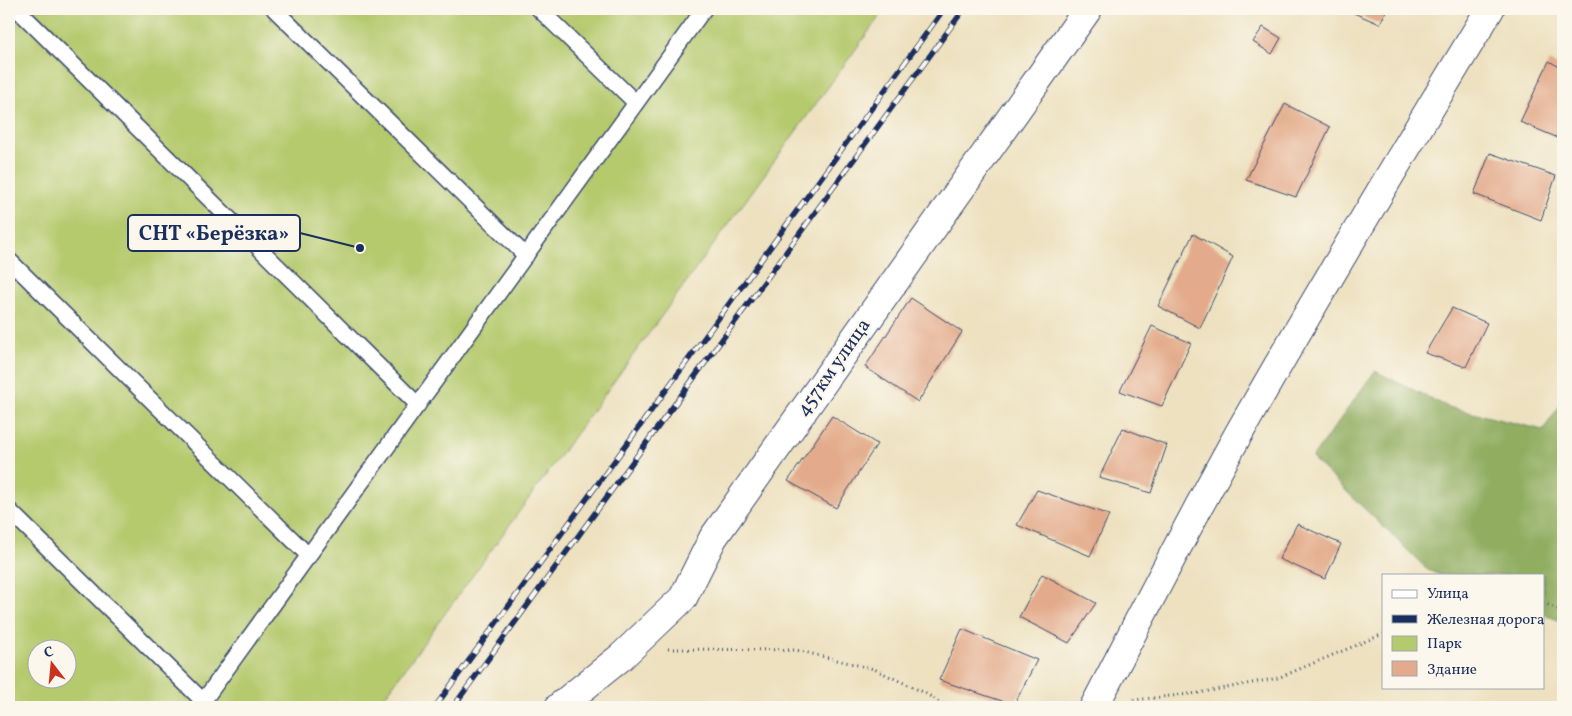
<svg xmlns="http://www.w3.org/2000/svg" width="1572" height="716" viewBox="0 0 1572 716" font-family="Vollkorn,serif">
  <rect width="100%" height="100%" fill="#fbf7ec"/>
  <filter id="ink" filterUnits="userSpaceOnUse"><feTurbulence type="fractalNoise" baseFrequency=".02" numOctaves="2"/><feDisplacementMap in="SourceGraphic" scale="10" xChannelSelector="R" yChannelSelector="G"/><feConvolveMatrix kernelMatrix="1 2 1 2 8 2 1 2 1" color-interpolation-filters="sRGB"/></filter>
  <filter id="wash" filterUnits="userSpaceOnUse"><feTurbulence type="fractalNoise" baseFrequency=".0096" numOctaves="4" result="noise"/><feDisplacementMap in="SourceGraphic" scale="20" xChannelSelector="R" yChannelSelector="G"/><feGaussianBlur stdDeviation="1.12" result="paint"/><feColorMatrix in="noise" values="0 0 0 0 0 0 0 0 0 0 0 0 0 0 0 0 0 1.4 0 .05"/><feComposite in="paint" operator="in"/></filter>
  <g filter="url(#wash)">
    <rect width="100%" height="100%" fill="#ede1c0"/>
    <path fill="#b5c96d" stroke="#687c66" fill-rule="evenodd" d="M 9,9 L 885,9 L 377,707 L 9,707 ZM 38,648 L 68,648 L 68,678 L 38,678 Z"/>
    <path fill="#90ad60" stroke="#566e5f" d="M 1375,371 L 1448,407 L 1543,430 L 1563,401 L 1563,622 L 1543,614 L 1543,575 L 1440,575 L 1428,570 L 1312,458 Z"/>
    <g id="blocks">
      <path fill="#e3ab8b" d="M 1344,9 L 1387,9 L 1380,24 Z
        M 1263,27 L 1281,38 L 1272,54 L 1253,42 Z
        M 1549,61 L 1563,69 L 1563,140 L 1520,122 Z
        M 1285,104 L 1330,127 L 1296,197 L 1246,180 Z
        M 1490,153 L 1556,176 L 1541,220 L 1474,194 Z
        M 1193,234 L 1233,257 L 1200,328 L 1158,306 Z
        M 911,298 L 962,332 L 918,402 L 865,367 Z
        M 1452,308 L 1487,323 L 1466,367 L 1425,353 Z
        M 1152,326 L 1191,343 L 1162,406 L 1120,391 Z
        M 832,416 L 877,444 L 836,508 L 788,481 Z
        M 1123,428 L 1167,445 L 1151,493 L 1099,478 Z
        M 1037,490 L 1109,515 L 1090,556 L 1017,525 Z
        M 1297,524 L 1341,544 L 1325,579 L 1279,559 Z
        M 1042,574 L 1096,603 L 1069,643 L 1019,617 Z
        M 962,629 L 1037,660 L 1014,705 L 939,680 Z"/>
    </g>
  </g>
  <g filter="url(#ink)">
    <use href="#blocks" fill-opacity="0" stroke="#3a4a6d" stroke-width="1"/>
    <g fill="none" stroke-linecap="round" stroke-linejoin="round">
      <defs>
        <path id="service" d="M 17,9 L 418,405
          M 274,9 L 526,256
          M 539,9 L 636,103
          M 9,260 L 309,556
          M 9,510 L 203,701
          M 199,707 L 704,9"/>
        <path id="minor" d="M 559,707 L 621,657 L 683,598 L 713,538 L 1088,9"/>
        <path id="primary" d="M 1094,707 C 1143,613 1191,518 1243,426 C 1323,285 1407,147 1490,9"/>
      </defs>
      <use href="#service" stroke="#3a4a6d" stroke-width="18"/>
      <use href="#minor" stroke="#3a4a6d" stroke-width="30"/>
      <use href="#primary" stroke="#3a4a6d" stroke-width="30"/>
      <path stroke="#3a4a6d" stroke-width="3" stroke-dasharray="1 4" stroke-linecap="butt" d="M 1543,603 L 1563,611
        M 668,649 L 796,650 L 874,669 L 923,692 L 948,707
        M 1126,707 L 1134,700 L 1199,693 L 1278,678 L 1383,634"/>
      <use href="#service" stroke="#fff" stroke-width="15"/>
      <use href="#minor" stroke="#fff" stroke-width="28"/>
      <use href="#primary" stroke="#fff" stroke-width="28"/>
      <defs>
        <path id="rail" d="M 435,707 L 944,9
          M 453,707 L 964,9"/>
      </defs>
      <use href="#rail" stroke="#1b2f5e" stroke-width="5.5"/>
      <use href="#rail" stroke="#fbf7ec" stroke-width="4" stroke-dasharray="11" stroke-linecap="butt"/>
    </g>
  </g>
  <g text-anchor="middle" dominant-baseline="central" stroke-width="4.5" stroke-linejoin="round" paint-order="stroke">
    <g font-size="20" fill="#1b2f5e" stroke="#fbf7ec">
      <text transform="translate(834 368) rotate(-55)">457км улица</text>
    </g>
  </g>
  <path fill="none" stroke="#1b2f5e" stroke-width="2" d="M360 248L300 233"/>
  <circle fill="#1b2f5e" stroke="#fbf7ec" stroke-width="2" cx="360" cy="248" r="5"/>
  <rect fill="#fbf7ec" stroke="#1b2f5e" stroke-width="2" x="128" y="215" width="172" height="36" rx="5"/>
  <g font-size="21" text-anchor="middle" font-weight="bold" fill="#1b2f5e">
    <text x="214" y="240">СНТ «Берёзка»</text>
  </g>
  <rect width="1572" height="716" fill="none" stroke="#fbf7ec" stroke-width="30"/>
  <rect x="1382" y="574" width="162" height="115" fill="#fbf7ec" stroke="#a1a7b3"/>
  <rect x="1392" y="590" width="25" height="8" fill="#ffffff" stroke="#a1a7b3"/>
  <text x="1427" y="598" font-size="15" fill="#1b2f5e">Улица</text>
  <rect x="1392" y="615" width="25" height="8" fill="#1b2f5e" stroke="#a1a7b3"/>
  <text x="1427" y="624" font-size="15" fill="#1b2f5e">Железная дорога</text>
  <rect x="1392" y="636" width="25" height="15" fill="#b5c96d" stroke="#a1a7b3"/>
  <text x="1427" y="648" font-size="15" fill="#1b2f5e">Парк</text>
  <rect x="1392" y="661" width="25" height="15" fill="#e3ab8b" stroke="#a1a7b3"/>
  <text x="1427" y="674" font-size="15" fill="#1b2f5e">Здание</text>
  <g transform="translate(52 664) rotate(344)"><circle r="24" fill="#fbf7ec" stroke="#a1a7b3"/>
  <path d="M0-4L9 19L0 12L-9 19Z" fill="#c8321e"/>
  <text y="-8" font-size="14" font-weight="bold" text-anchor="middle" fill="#1b2f5e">С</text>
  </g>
</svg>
